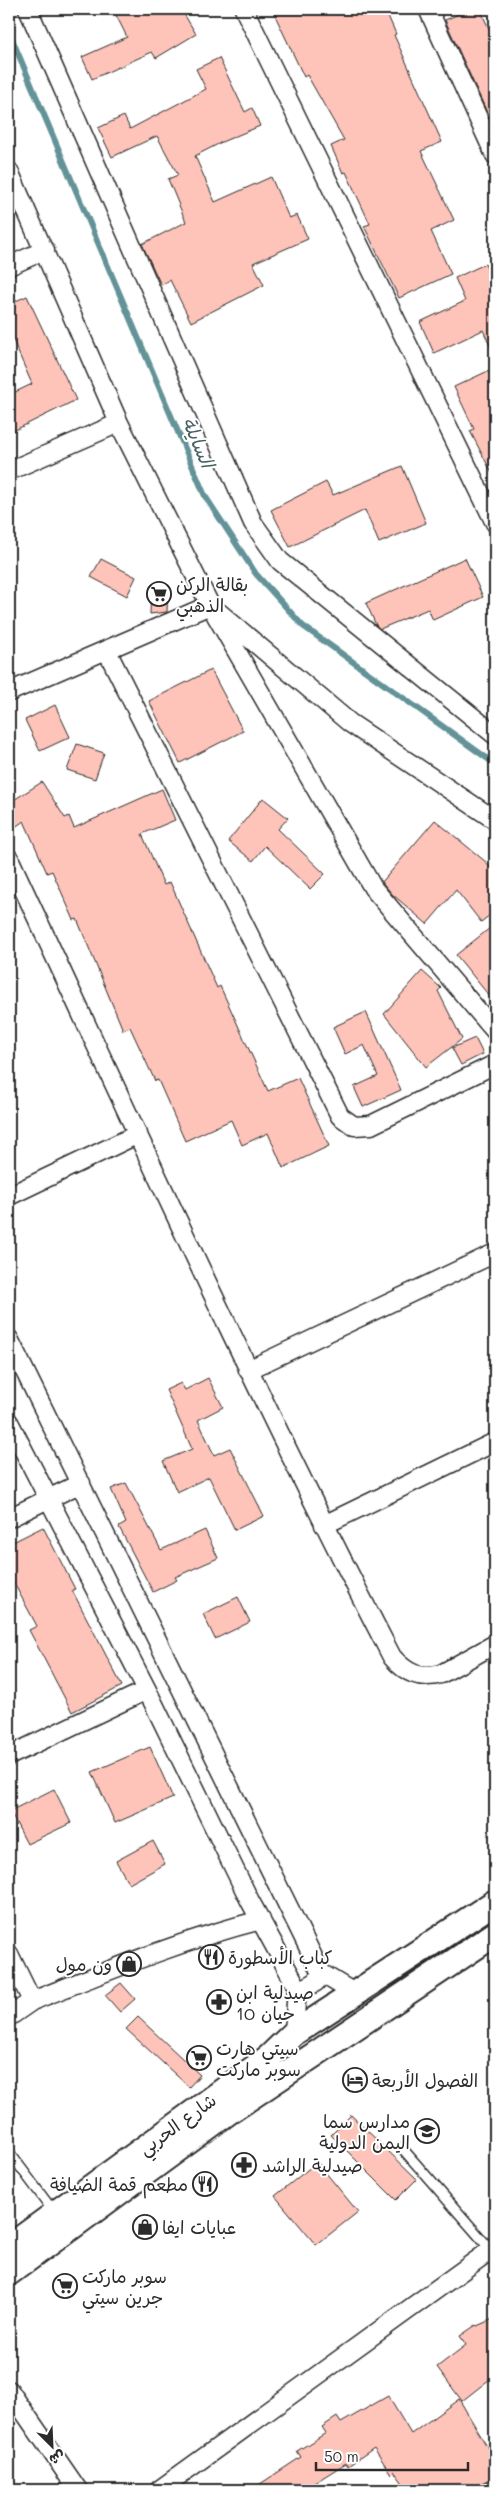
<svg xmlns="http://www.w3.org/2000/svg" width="504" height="2499" viewBox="0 0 504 2499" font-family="Mali,'Playpen Sans Arabic',sans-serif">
  <rect width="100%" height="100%" fill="#fff"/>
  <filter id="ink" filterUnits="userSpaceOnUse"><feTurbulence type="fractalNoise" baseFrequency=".02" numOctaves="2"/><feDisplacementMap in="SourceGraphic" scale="10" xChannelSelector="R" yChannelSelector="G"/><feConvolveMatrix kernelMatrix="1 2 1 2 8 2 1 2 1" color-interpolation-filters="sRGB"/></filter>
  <g filter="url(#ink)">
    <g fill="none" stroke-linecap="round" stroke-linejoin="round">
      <path stroke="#639398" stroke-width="6" d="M 9,32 L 205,496 L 256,574 L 303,626 L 495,764"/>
    </g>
    <path fill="#ffc4b9" stroke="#2b2b2b" d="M 113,9 L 181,9 L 196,34 L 156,58 L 152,52 L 92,79 L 82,57 L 127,37 Z
      M 272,9 L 385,9 L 396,34 L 394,35 L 442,142 L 421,151 L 454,220 L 431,231 L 451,274 L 399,298 L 364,226 L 370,224 L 346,172 L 343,173 L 331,146 L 344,140 L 307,75 L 304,77 Z
      M 470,9 L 480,9 L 495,42 L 495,130 L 445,20 Z
      M 219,58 L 245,112 L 252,108 L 260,126 L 224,141 L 195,156 L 215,202 L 271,177 L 289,218 L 297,215 L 308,239 L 253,263 L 264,285 L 191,322 L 170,280 L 161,285 L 142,244 L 186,222 L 168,179 L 178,175 L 157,136 L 112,157 L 98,128 L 124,116 L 130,129 L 206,89 L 196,69 Z
      M 485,264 L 495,286 L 495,357 L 483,330 L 434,353 L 420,322 L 465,301 L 455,278 Z
      M 27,296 L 76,400 L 9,433 L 9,395 L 32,384 L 9,331 L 9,304 Z
      M 488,371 L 495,386 L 495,479 L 470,431 L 474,429 L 454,387 Z
      M 402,466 L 426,523 L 379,543 L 365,510 L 290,547 L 271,510 L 326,482 L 333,495 Z
      M 465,558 L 483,597 L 433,620 L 428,609 L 380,629 L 376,625 L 366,603 Z
      M 101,559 L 136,577 L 127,596 L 91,577 Z
      M 151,586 L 168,586 L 167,612 L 150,614 Z
      M 211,670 L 243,731 L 180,763 L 149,701 Z
      M 55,705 L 70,737 L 40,751 L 25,720 Z
      M 77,744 L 104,753 L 95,779 L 67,770 Z
      M 42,782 L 65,818 L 69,816 L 74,828 L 162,789 L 175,820 L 142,834 L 164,885 L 170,882 L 217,988 L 220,986 L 268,1091 L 298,1078 L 329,1146 L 283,1168 L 268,1133 L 242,1145 L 231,1120 L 185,1141 L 158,1080 L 155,1081 L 130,1027 L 123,1030 L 77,919 L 74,920 L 52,871 L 47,873 L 24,821 L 15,827 L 9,818 L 9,803 Z
      M 263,798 L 288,818 L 278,829 L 325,874 L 310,889 L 265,846 L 253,861 L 228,841 Z
      M 435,820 L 486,862 L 495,874 L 495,911 L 481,922 L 456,890 L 427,924 L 392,894 L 382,882 Z
      M 495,924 L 495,1003 L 456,955 Z
      M 422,971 L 441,988 L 438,991 L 462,1039 L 426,1067 L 384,1014 Z
      M 366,1012 L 401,1090 L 363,1107 L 354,1087 L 378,1076 L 364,1045 L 345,1054 L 333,1027 Z
      M 475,1038 L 483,1054 L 461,1065 L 452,1048 Z
      M 208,1378 L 223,1407 L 198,1420 L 214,1455 L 230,1448 L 264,1516 L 235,1530 L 209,1477 L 177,1492 L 163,1461 L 192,1449 L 166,1390 L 181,1383 L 185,1390 Z
      M 126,1483 L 161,1550 L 205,1530 L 218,1558 L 175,1577 L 177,1580 L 153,1592 L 119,1527 L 126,1523 L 111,1489 Z
      M 43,1527 L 75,1589 L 72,1590 L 122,1686 L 72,1712 L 29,1630 L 37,1626 L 9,1574 L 9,1544 Z
      M 238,1597 L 250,1622 L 215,1639 L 203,1614 Z
      M 150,1747 L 173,1798 L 115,1823 L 92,1772 Z
      M 54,1789 L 71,1823 L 27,1844 L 10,1811 Z
      M 153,1841 L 165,1864 L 129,1884 L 116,1861 Z
      M 121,1983 L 135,1999 L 120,2012 L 105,1995 Z
      M 138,2017 L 200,2075 L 189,2087 L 126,2029 Z
      M 351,2115 L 417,2179 L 396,2200 L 331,2135 Z
      M 317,2162 L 358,2212 L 316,2245 L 275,2196 Z
      M 495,2318 L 495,2375 L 462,2401 L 437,2367 L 466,2345 L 460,2336 L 476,2325 L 477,2326 Z
      M 388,2396 L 411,2434 L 459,2399 L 495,2460 L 495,2476 L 468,2490 L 408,2490 L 394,2471 L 391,2474 L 374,2448 L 348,2466 L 346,2463 L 303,2490 L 251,2490 L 301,2457 L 297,2451 L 326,2433 L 322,2427 L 337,2417 L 341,2423 Z"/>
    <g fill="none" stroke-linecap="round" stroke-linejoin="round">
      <defs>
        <path id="lane" d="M 402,2148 L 491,2250
          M 9,2152 L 54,2212"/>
        <path id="street" d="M 28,9 L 253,523 L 280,561 L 495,735
          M 244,9 L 495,523
          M 428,9 L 495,155
          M 9,171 L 119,423 L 210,605 L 350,723 L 495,820
          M 9,266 L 45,250
          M 9,471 L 119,423
          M 107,651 L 340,1116 L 354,1126 L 371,1125 L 495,1064
          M 9,692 L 210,605 L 373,888 L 495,1031
          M 9,858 C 134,1126 256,1395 392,1657 C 406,1673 420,1680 441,1674 L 495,1644
          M 9,1196 L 138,1134
          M 9,1339 L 321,1973 L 354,1993
          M 248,1370 L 495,1253
          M 9,1422 L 147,1690 L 250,1901 L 297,1987 L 294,2033
          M 9,1518 L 81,1483
          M 324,1525 L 495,1442
          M 9,1756 L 147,1690
          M 9,1954 L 32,2001 L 9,2017
          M 297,1987 L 303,1989 L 316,1982 L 321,1973
          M 32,2001 C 108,1971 182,1940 261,1920
          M 9,2390 L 78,2490
          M 159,2490 L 495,2247
          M 492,2490 L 495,2488"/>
        <path id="secondary" d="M 9,2247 L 269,2057 L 294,2033 L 495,1902
          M 9,2273 L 230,2111 L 495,1934"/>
      </defs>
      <use href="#lane" stroke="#2b2b2b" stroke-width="12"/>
      <use href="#street" stroke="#2b2b2b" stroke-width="21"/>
      <use href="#secondary" stroke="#2b2b2b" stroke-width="28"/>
      <use href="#lane" stroke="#fff" stroke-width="9"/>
      <use href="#street" stroke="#fff" stroke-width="18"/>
      <use href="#secondary" stroke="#fff" stroke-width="24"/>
    </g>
  </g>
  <defs>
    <symbol id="supermarket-ring" viewBox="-11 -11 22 22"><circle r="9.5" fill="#fff" stroke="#2b2b2b" stroke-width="1.5"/><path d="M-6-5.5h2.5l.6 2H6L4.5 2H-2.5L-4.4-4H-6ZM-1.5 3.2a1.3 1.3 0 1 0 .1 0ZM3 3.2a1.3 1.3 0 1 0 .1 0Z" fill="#2b2b2b"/></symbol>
    <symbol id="restaurant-ring" viewBox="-11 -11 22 22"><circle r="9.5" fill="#fff" stroke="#2b2b2b" stroke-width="1.5"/><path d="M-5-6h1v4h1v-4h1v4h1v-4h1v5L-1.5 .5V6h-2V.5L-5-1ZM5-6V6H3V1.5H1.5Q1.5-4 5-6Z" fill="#2b2b2b"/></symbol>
    <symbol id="shop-ring" viewBox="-11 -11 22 22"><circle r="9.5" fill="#fff" stroke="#2b2b2b" stroke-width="1.5"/><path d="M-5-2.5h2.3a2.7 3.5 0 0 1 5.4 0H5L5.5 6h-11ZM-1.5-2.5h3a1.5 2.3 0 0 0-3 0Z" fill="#2b2b2b"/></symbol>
    <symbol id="pharmacy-ring" viewBox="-11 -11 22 22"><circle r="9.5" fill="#fff" stroke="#2b2b2b" stroke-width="1.5"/><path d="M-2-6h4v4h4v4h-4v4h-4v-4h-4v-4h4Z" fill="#2b2b2b"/></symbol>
    <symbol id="hotel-ring" viewBox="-11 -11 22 22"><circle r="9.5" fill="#fff" stroke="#2b2b2b" stroke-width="1.5"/><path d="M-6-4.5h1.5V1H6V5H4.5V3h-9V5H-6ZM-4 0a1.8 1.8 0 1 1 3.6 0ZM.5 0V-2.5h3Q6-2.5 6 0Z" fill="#2b2b2b"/></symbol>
    <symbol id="school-ring" viewBox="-11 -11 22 22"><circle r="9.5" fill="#fff" stroke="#2b2b2b" stroke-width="1.5"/><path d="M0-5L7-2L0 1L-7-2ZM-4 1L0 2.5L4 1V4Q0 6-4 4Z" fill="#2b2b2b"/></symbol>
  </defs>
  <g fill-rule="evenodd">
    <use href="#supermarket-ring" x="145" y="580" width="28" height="28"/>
    <use href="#restaurant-ring" x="197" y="1943" width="28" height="28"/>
    <use href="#shop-ring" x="115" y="1950" width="28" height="28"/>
    <use href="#pharmacy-ring" x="205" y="1988" width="28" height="28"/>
    <use href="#supermarket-ring" x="185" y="2044" width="28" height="28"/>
    <use href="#hotel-ring" x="341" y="2066" width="28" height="28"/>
    <use href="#school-ring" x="413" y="2117" width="28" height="28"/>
    <use href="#pharmacy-ring" x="230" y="2151" width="28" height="28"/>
    <use href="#restaurant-ring" x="191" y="2170" width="28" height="28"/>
    <use href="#shop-ring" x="131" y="2213" width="28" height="28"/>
    <use href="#supermarket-ring" x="51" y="2272" width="28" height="28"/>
  </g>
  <g text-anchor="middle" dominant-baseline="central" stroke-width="4" stroke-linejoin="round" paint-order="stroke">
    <g font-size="18" fill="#2b2b2b" stroke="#fff" text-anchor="start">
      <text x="176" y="584">بقالة الركن<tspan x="176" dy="21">الذهبي</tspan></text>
      <text x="228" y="1957">كباب الأسطورة</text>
      <text x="112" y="1964" text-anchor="end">ون مول</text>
      <text x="236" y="1992">صيدلية ابن<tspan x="236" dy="21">حيان 10</tspan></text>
      <text x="216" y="2048">سيتي هارت<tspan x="216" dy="21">سوبر ماركت</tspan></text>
      <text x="372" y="2080">الفصول الأربعة</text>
      <text x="410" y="2121" text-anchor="end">مدارس سما<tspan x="410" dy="21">اليمن الدولية</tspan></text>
      <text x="262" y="2165">صيدلية الراشد</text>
      <text x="188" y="2184" text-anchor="end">مطعم قمة الضيافة</text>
      <text x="162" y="2227">عبايات ايفا</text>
      <text x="82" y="2276">سوبر ماركت<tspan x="82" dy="21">جرين سيتي</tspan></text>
    </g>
    <g font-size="18" fill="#2b2b2b" stroke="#fff">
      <text transform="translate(177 2124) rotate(-36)">شارع الحربي</text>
    </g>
    <g font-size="19" font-style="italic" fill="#475f62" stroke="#fff">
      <text transform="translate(199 442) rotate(67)">السايلة</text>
    </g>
  </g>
  <rect width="504" height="2499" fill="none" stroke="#fff" stroke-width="30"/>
  <rect x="15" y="15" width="474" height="2469" fill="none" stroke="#2b2b2b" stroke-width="2" filter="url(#ink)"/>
  <g transform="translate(52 2446) rotate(156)" stroke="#ffffff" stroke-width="4" paint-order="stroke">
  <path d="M0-4L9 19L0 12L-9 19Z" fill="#2b2b2b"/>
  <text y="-8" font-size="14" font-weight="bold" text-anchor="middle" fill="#2b2b2b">ش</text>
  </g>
  <path d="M316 2462v8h152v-8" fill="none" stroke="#2b2b2b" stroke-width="2.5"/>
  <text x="324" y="2462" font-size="15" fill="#2b2b2b" stroke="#ffffff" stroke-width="4" paint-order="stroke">50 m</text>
</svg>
